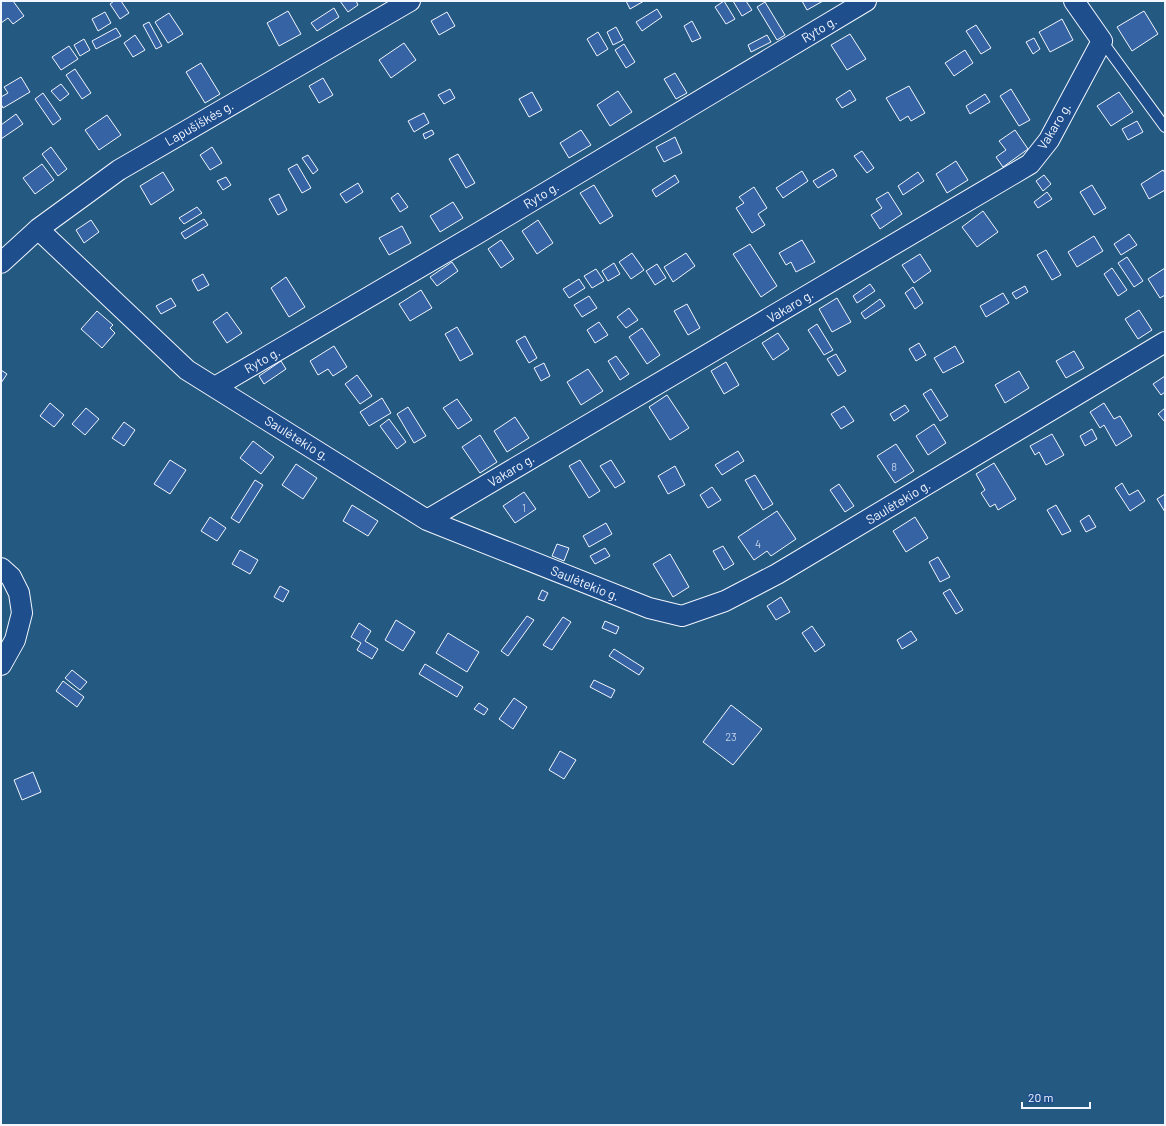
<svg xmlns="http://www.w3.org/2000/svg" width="1166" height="1126" viewBox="0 0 1166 1126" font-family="Barlow,sans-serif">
  <rect width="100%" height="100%" fill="#1f4e8c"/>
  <path fill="#245a82" stroke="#a8bbd7" d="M 1,1 L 1165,1 L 1165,1125 L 1,1125 Z"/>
  <path fill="#3563a3" stroke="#f2f6ff" d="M 1,1 L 13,1 L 24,16 L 13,24 L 8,18 L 1,23 Z
    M 114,1 L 121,1 L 129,13 L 120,19 L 110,4 Z
    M 340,1 L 356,1 L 358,5 L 348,12 Z
    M 626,1 L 644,1 L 630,9 Z
    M 724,1 L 735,19 L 726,24 L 715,7 Z
    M 733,1 L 746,1 L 752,10 L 742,16 Z
    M 802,1 L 823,1 L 807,10 Z
    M 765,2 L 785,35 L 777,40 L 757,7 Z
    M 334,8 L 339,17 L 317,31 L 311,23 Z
    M 657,9 L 662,17 L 642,31 L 636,22 Z
    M 288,11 L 301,34 L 279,46 L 267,23 Z
    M 1144,11 L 1158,34 L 1132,51 L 1117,27 Z
    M 105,12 L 111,23 L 98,31 L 92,19 Z
    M 447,12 L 455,26 L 439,35 L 431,21 Z
    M 169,13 L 183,34 L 168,43 L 155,22 Z
    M 1062,19 L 1073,40 L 1050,52 L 1039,32 Z
    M 692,21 L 701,38 L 692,42 L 684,26 Z
    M 149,22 L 162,46 L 156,49 L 143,25 Z
    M 976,25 L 991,48 L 981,54 L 966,31 Z
    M 616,27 L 623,40 L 613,45 L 607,32 Z
    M 116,28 L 121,36 L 96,49 L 92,41 Z
    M 598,32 L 608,49 L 597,56 L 587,39 Z
    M 850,34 L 866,59 L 847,70 L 831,45 Z
    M 135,35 L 145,50 L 133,57 L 124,43 Z
    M 767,35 L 771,42 L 751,52 L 748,45 Z
    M 1034,38 L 1040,49 L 1033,54 L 1026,42 Z
    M 84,39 L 90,50 L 80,56 L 74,45 Z
    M 404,43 L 416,60 L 391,78 L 379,60 Z
    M 624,44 L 635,62 L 626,68 L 615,50 Z
    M 69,46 L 78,59 L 61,70 L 52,57 Z
    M 965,50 L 973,63 L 954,76 L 945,63 Z
    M 201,63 L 220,94 L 205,103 L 186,72 Z
    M 75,69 L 91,93 L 82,99 L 66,75 Z
    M 675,73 L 687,93 L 676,99 L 664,79 Z
    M 21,77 L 30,92 L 3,108 L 1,104 L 1,97 L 8,93 L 4,87 Z
    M 323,78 L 333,95 L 319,103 L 309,86 Z
    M 61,84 L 69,94 L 60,101 L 51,91 Z
    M 909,86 L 925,113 L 911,121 L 908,116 L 900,121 L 886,98 Z
    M 450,89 L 455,98 L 444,104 L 438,95 Z
    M 1011,89 L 1030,120 L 1019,126 L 1000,96 Z
    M 850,90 L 856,100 L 842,108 L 836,99 Z
    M 618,91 L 632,112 L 610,126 L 597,105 Z
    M 532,92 L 542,110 L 529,117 L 519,99 Z
    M 1119,92 L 1133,112 L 1111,126 L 1097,106 Z
    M 43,93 L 61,119 L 53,125 L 35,99 Z
    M 985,94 L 990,102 L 970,114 L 966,106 Z
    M 424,113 L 429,123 L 414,132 L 408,121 Z
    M 16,114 L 23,124 L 1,139 L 1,125 Z
    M 107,115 L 121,135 L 99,150 L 85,130 Z
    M 1137,121 L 1143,132 L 1128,140 L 1122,129 Z
    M 432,130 L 434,134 L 425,139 L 423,134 Z
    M 581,130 L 591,145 L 569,158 L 560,143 Z
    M 1015,130 L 1028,149 L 1003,167 L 996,157 L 1006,150 L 999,141 Z
    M 675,137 L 682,153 L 664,162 L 656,147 Z
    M 51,147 L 67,169 L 58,176 L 42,154 Z
    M 212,147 L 222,163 L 210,170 L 200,155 Z
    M 862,151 L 874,168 L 867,173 L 854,156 Z
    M 458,154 L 475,183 L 466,188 L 449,159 Z
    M 308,155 L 318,170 L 313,174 L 302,158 Z
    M 956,161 L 968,180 L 947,193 L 936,174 Z
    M 42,164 L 54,180 L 35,194 L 23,178 Z
    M 297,164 L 311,188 L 302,193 L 288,169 Z
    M 833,169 L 837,176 L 818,188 L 813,181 Z
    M 1163,170 L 1165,173 L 1165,190 L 1149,199 L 1141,184 Z
    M 802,171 L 808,181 L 783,198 L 776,188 Z
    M 163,172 L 174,190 L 151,205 L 140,186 Z
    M 918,172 L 924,181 L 903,195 L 898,186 Z
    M 675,175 L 679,182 L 656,197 L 652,190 Z
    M 1044,175 L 1051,184 L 1043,191 L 1036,181 Z
    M 226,177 L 231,185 L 223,190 L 217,181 Z
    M 358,183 L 363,192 L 346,203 L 340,194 Z
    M 594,185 L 613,216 L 600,224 L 580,193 Z
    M 1092,185 L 1106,208 L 1094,215 L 1080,192 Z
    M 754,187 L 767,208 L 758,214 L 765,225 L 752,233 L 736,208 L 744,203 L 739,197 Z
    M 888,192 L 902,214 L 880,229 L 871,215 L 882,208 L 876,199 Z
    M 1047,192 L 1052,199 L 1038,208 L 1034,202 Z
    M 398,193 L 408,207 L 400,212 L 391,198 Z
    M 279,194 L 287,210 L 278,215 L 269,199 Z
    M 453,202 L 463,218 L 440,232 L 430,216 Z
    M 197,207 L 202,213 L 184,224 L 179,218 Z
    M 983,211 L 998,232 L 977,247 L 962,227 Z
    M 204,219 L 208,225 L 185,239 L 181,233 Z
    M 91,220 L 99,232 L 84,243 L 76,230 Z
    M 538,220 L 553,243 L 537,254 L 522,231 Z
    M 402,226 L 411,243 L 389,255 L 379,238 Z
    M 1129,234 L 1137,245 L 1121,255 L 1114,244 Z
    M 1094,236 L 1103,251 L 1077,267 L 1068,252 Z
    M 501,240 L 514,259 L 501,268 L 488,249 Z
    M 802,240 L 815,262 L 796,272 L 791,262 L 786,265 L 779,253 Z
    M 750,244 L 777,286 L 761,297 L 733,254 Z
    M 1046,250 L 1061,275 L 1052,280 L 1037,255 Z
    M 632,253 L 644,270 L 631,279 L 619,262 Z
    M 686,253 L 695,266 L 673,282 L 664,267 Z
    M 920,254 L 931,271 L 914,283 L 902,265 Z
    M 1127,257 L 1143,281 L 1134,287 L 1118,263 Z
    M 452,262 L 458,271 L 437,286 L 430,277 Z
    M 614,263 L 620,274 L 608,281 L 602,271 Z
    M 657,264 L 666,278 L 655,285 L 646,271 Z
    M 1112,268 L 1127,290 L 1118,296 L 1104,274 Z
    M 1165,268 L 1165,295 L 1160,298 L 1148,279 Z
    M 596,269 L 604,281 L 592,288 L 584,276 Z
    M 203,274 L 209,285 L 198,291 L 192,280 Z
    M 286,277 L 305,307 L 289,317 L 271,288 Z
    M 579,279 L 585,288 L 569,298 L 563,289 Z
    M 870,284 L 875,291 L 857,303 L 853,296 Z
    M 1025,286 L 1028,292 L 1016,299 L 1012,293 Z
    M 913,287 L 923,303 L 915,309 L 905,293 Z
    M 421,290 L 432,308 L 410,321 L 399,304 Z
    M 1003,293 L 1009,303 L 986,317 L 980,306 Z
    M 589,296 L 597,308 L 582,317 L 574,305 Z
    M 171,298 L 176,306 L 161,314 L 156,306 Z
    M 837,298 L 851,322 L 832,332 L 819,309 Z
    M 880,299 L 885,306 L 865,319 L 861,313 Z
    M 687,304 L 700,328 L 688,335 L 674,311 Z
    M 629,308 L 638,320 L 626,328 L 617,317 Z
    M 1139,310 L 1152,330 L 1138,339 L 1125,319 Z
    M 97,311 L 113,325 L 110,328 L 115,333 L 102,348 L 81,329 Z
    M 227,312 L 242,333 L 227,343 L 213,322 Z
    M 599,322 L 608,335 L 595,343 L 587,330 Z
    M 817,324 L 833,350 L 824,355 L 808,330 Z
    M 457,327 L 473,354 L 460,361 L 445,334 Z
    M 642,328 L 660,355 L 647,364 L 629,337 Z
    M 778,333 L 789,349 L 773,360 L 762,343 Z
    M 525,336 L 537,358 L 529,363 L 516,341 Z
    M 919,343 L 926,355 L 916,361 L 909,349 Z
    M 334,346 L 347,367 L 333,376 L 328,369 L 318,375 L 310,361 Z
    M 955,346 L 964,362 L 943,373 L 934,358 Z
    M 1074,351 L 1084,368 L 1066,378 L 1056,361 Z
    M 836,354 L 846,371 L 838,376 L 827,359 Z
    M 616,356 L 629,374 L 620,380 L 608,361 Z
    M 281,361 L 286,369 L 264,384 L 259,376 Z
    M 726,362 L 739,385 L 724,394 L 711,371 Z
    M 544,363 L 550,376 L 541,381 L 534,368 Z
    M 588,369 L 603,391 L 581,405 L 567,382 Z
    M 1,370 L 7,374 L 1,383 Z
    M 1019,371 L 1029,388 L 1005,403 L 995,385 Z
    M 357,375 L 372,396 L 360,404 L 345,384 Z
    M 1165,376 L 1165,392 L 1161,395 L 1153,384 Z
    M 931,389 L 948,416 L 940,421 L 923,394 Z
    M 667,395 L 689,428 L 670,440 L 649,407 Z
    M 382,398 L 391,413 L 369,426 L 360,412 Z
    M 457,399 L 472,420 L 458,429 L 443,408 Z
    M 50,403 L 64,415 L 54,427 L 40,416 Z
    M 1104,403 L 1114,419 L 1120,416 L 1132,436 L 1116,446 L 1104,425 L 1100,428 L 1090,412 Z
    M 905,405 L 909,411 L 894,421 L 890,414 Z
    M 844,406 L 854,421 L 841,429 L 831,414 Z
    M 408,407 L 426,436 L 414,443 L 397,414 Z
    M 86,408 L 99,419 L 85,435 L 72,424 Z
    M 1165,408 L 1165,422 L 1158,414 Z
    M 515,417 L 529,438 L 507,452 L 494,431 Z
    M 389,419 L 406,442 L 397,449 L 380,426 Z
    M 124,422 L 135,430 L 124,446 L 112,438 Z
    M 934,424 L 946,443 L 928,455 L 916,436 Z
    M 1092,429 L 1097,439 L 1085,446 L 1080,436 Z
    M 1052,434 L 1064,455 L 1046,465 L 1039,452 L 1035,455 L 1030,446 Z
    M 480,435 L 497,462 L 480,473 L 462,447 Z
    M 253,441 L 274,457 L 261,474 L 240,458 Z
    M 896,444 L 914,471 L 895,483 L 877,456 Z
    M 738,451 L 744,461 L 722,475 L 715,465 Z
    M 170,460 L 186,470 L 170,494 L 154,484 Z
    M 580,460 L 600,491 L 589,498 L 569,466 Z
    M 611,460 L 625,482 L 615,488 L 600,466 Z
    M 994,463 L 1016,499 L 998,510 L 995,504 L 990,507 L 981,493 L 985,490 L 976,474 Z
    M 296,464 L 317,478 L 303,499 L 282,485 Z
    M 675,466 L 685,485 L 668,494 L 658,476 Z
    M 755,475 L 773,504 L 763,510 L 745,480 Z
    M 255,480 L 263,485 L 239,523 L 231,518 Z
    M 1122,483 L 1129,495 L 1138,490 L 1145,501 L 1130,511 L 1115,488 Z
    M 839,484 L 854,506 L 845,512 L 830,490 Z
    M 712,487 L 721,500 L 708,508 L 700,495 Z
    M 524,492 L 536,509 L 515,523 L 503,506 Z
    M 1165,494 L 1165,512 L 1157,499 Z
    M 352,505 L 378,521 L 368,536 L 343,521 Z
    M 1056,505 L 1071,531 L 1062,535 L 1047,510 Z
    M 777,511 L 796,539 L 771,556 L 767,551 L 754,560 L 738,537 Z
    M 1089,515 L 1096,527 L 1086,532 L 1080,521 Z
    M 210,517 L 226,528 L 217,541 L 201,531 Z
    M 915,517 L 928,538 L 906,552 L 893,531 Z
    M 606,523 L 612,534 L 589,547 L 583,536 Z
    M 557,544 L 569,548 L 564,561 L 552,556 Z
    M 723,546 L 734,564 L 724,570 L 713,551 Z
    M 605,548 L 610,556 L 595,564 L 590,556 Z
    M 240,550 L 258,560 L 250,574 L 232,564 Z
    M 670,554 L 689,587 L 673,597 L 653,564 Z
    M 938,557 L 950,577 L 940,582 L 929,562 Z
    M 280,586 L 289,591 L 283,602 L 274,597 Z
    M 950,589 L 963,610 L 956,614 L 943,593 Z
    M 542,590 L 548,593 L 544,601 L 538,599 Z
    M 781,597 L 790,612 L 776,620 L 767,606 Z
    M 527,616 L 534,620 L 508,656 L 501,651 Z
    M 563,617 L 571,622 L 552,650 L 543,645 Z
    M 396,620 L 415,632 L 403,651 L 385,640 Z
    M 605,621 L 619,627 L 616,634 L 602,628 Z
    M 359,623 L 371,631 L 365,641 L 378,649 L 372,659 L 357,650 L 361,643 L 351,637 Z
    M 812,626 L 825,645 L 815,652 L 802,633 Z
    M 911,631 L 917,640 L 902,649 L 897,640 Z
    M 448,633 L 479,652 L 467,672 L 436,653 Z
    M 614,649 L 644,668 L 639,675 L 609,656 Z
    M 425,664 L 463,687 L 457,697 L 419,674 Z
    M 72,670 L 87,682 L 80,690 L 65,678 Z
    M 594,680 L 615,690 L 611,698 L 590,687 Z
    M 63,681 L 84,697 L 77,707 L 56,691 Z
    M 514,698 L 527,707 L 513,729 L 499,719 Z
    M 479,703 L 488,709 L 484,715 L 474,709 Z
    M 731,705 L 762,729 L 733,765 L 703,742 Z
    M 560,751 L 576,760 L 564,779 L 549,770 Z
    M 33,772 L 41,792 L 22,800 L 14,780 Z"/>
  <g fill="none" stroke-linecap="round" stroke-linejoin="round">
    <defs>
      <path id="service" d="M 1102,41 L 1165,127"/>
      <path id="minor" d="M 38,229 L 187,370 L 427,520 L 649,608 L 682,616 L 725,601 L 777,574 L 1165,342
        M 1,263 L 38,229 L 119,170 L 410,1
        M 215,387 L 475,235 L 866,1
        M 427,520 L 1030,164 L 1049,140 L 1102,41 L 1074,1
        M 1,568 L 11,577 L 19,593 L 22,613 L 15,640 L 1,665"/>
    </defs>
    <use href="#service" stroke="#f2f6ff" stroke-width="12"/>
    <use href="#minor" stroke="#f2f6ff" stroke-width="22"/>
    <use href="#service" stroke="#1f4e8c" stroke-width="10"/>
    <use href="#minor" stroke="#1f4e8c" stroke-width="20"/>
  </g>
  <g text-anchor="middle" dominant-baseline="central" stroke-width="3" stroke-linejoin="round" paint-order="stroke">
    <g font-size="11" fill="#c3d1e8">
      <text x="894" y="466">8</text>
      <text x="524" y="507">1</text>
      <text x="758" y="543">4</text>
      <text x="731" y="736">23</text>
    </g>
    <g font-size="13" fill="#f2f6ff" stroke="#1f4e8c">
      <text transform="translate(819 29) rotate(-31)">Ryto g.</text>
      <text transform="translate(199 123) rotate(-30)">Lapušiškės g.</text>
      <text transform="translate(1054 126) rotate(-59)">Vakaro g.</text>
      <text transform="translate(541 195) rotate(-31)">Ryto g.</text>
      <text transform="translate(790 306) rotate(-31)">Vakaro g.</text>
      <text transform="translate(262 360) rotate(-30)">Ryto g.</text>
      <text transform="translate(297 438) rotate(32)">Saulėtekio g.</text>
      <text transform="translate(511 470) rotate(-31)">Vakaro g.</text>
      <text transform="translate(898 502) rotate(-31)">Saulėtekio g.</text>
      <text transform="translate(585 583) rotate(22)">Saulėtekio g.</text>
    </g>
  </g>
  <rect width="1166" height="1126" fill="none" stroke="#f2f6ff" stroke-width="4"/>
  <path d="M1022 1102v6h68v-6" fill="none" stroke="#f2f6ff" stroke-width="2"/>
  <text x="1028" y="1102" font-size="12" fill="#f2f6ff" stroke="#1f4e8c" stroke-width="3" paint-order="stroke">20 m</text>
</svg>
